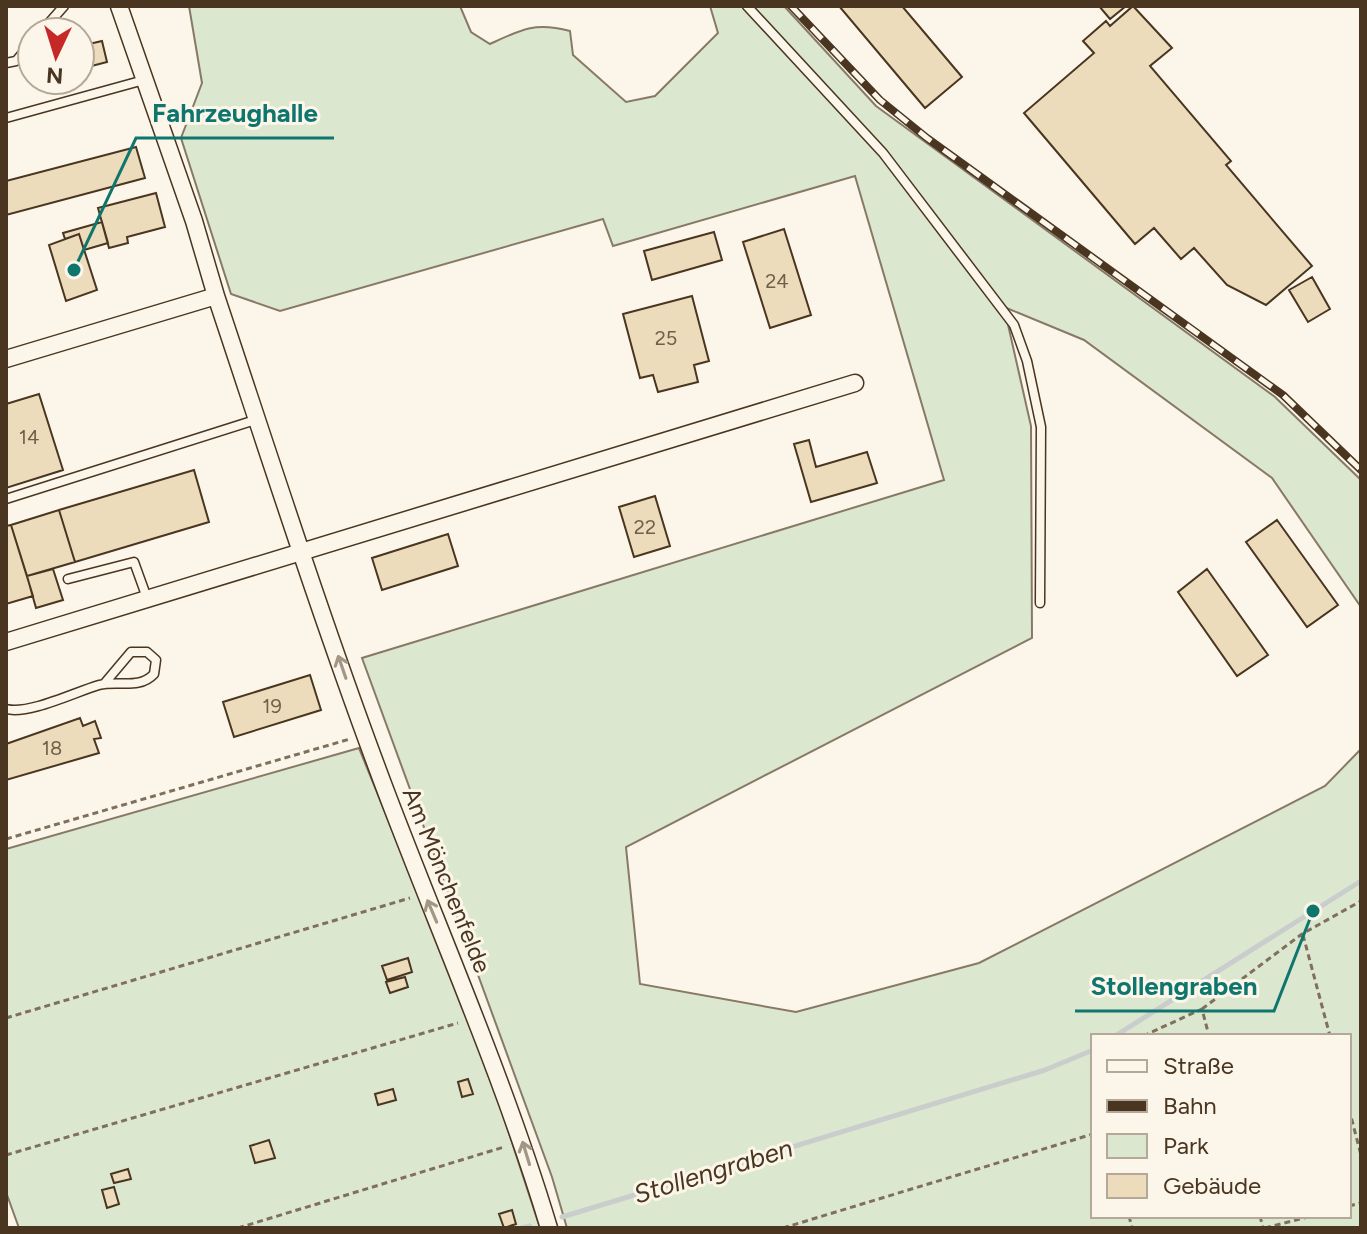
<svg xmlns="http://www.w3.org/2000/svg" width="1367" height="1234" viewBox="0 0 1367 1234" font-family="Figtree,sans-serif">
  <rect width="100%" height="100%" fill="#fbf6e9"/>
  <path fill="#dce7d0" stroke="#887966" stroke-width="2" fill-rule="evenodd" d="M 189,6 L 460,6 L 471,32 L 490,44 C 522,29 535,22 570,31 L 573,55 L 626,102 L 655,96 L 718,33 L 710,6 L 784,6 L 876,106 L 1275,397 L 1361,480 L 1361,607 L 1272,478 L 1084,340 L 1004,307 L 1031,426 L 1032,638 L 626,847 L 640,984 L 796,1012 L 979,963 L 1325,786 L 1361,749 L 1361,1228 L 567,1228 L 552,1177 L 362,658 L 944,480 L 855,176 L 613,246 L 603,219 L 280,311 L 231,294 L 181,138 L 202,83 ZM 1093,1036 L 1349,1036 L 1349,1216 L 1093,1216 Z
    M 359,748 L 484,1057 L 540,1228 L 19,1228 L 6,1192 L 6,849 Z"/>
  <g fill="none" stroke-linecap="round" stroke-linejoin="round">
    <path stroke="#c9cecd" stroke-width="5" d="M 1115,1036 L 1361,881
      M 562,1217 L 1045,1070 L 1093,1050
      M 522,1228 L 530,1226"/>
  </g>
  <path fill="#ecdcbc" stroke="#4a3520" stroke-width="2" d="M 839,6 L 902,6 L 962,77 L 925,108 Z
    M 1099,6 L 1126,6 L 1110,19 Z
    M 1133,6 L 1172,48 L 1150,66 L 1231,161 L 1226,165 L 1312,266 L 1266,305 L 1227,285 L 1194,248 L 1181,259 L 1154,228 L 1135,244 L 1024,113 L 1094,53 L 1083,41 L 1106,21 L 1110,26 Z
    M 102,41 L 107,62 L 80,69 L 80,46 Z
    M 136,147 L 145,178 L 6,215 L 6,181 Z
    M 156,193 L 165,227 L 127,237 L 128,243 L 109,248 L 98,208 Z
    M 102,222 L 108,243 L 84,250 L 79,234 L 65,239 L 63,233 Z
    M 784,229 L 811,315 L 770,328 L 743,242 Z
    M 714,232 L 722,260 L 652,280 L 644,251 Z
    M 79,234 L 97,290 L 66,301 L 49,245 Z
    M 1312,277 L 1330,309 L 1308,322 L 1289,290 Z
    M 692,296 L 709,361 L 694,365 L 698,382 L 658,392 L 653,375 L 640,378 L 623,314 Z
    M 39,394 L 63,470 L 6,488 L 6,404 Z
    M 809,440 L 816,467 L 867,452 L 877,483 L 811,502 L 794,444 Z
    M 194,470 L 209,522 L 75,562 L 59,510 Z
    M 655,496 L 670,546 L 634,557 L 619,507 Z
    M 59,510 L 75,562 L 27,576 L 11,525 Z
    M 1277,520 L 1338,605 L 1307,627 L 1246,542 Z
    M 11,525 L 33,596 L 6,604 L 6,526 Z
    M 448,534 L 458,566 L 382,590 L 372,558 Z
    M 53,569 L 63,600 L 36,608 L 27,576 Z
    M 1207,569 L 1268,655 L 1237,676 L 1178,592 Z
    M 310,675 L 321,710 L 234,737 L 223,702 Z
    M 80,718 L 83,726 L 95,721 L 101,738 L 94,739 L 99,753 L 6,780 L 6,744 Z
    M 408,958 L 412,972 L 387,980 L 382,966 Z
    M 405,977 L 408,987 L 390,993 L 386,982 Z
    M 468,1079 L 473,1094 L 462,1097 L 458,1082 Z
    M 393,1089 L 396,1100 L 378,1105 L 375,1094 Z
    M 269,1140 L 275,1158 L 255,1163 L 250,1146 Z
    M 128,1169 L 131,1179 L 114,1183 L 111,1174 Z
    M 114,1187 L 119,1204 L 107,1208 L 102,1190 Z
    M 512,1210 L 516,1224 L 504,1228 L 499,1214 Z"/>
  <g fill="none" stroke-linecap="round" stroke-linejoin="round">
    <defs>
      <path id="lane" d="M 747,6 L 883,153 L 1014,325 L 1027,361 L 1041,427 L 1040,603
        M 41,32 L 64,6
        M 6,63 L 16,61 L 32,42
        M 6,118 L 144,80
        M 6,499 L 255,420
        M 68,579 L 134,562 L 147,598
        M 6,709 C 29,715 75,692 99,685 C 118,680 139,690 154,674 L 156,660 L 147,652 L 131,652 L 104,684"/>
      <path id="street" d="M 216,296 C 270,458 322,621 382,781 C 438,930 503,1075 549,1228
        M 6,359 L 216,296 L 194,221 L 119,6
        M 6,642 L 855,383"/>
    </defs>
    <use href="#lane" stroke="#4a3520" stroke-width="11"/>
    <use href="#street" stroke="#4a3520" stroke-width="19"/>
    <path stroke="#7f6f5c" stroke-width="3" stroke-dasharray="6 4" stroke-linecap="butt" d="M 6,839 L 350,739
      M 1303,935 L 1330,1036
      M 1202,1009 L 1302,934 L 1361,901
      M 6,1018 L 410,898
      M 1143,1036 L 1202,1009 L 1209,1036
      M 1349,1109 L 1361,1155
      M 6,1155 L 458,1023
      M 1349,1206 L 1361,1203
      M 1129,1216 L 1132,1228
      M 1260,1216 L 1263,1228
      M 238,1228 L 504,1147
      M 783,1228 L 1093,1134
      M 1265,1228 L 1312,1216"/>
    <use href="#lane" stroke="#fbf6e9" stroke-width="8"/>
    <use href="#street" stroke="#fbf6e9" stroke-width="16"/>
    <defs>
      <path id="rail" d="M 791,6 L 880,100 L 927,138 L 1283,395 L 1361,470"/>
    </defs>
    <use href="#rail" stroke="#4a3520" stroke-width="8"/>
    <use href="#rail" stroke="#fbf6e9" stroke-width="5" stroke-dasharray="15" stroke-linecap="butt"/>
  </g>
  <defs><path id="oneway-shaft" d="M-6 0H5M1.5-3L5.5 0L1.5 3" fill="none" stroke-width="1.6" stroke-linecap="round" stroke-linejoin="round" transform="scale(2)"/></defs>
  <g stroke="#a29684">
    <use href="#oneway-shaft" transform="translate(342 667) rotate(-109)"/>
    <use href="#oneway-shaft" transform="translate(432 911) rotate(-113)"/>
    <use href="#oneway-shaft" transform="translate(526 1153) rotate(-107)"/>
  </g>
  <g text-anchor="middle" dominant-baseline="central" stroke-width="6" stroke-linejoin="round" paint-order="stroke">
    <g font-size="20" fill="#725f47">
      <text x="777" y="281">24</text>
      <text x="666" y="338">25</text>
      <text x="29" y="437">14</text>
      <text x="645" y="527">22</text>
      <text x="272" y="706">19</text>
      <text x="52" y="748">18</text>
    </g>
    <g font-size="24" fill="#4a3520" stroke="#fbf6e9">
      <text transform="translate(447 880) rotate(68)">Am Mönchenfelde</text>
    </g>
    <g font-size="26" font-style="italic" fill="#4a3520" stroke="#fbf6e9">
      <text transform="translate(713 1171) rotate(-17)">Stollengraben</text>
    </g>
  </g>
  <path fill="none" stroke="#0f766e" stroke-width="3" d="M74 270L136 138H334M1313 911L1274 1011H1075"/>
  <g fill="#0f766e" stroke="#fbf6e9" stroke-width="3">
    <circle cx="74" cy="270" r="8"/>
    <circle cx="1313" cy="911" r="8"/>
  </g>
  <g font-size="26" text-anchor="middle" font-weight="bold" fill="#0f766e" stroke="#fbf6e9" stroke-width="6" stroke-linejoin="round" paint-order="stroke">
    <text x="235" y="122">Fahrzeughalle</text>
    <text x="1174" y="995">Stollengraben</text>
  </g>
  <rect width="1367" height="1234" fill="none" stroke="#4a3520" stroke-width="16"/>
  <rect x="1091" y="1034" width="260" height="184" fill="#fbf6e9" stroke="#b4a999" stroke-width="2"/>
  <rect x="1107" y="1060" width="40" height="12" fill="#fbf6e9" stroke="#b4a999" stroke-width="2"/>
  <text x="1163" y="1074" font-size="24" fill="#4a3520">Straße</text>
  <rect x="1107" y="1100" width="40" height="12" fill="#4a3520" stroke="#b4a999" stroke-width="2"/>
  <text x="1163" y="1114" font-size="24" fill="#4a3520">Bahn</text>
  <rect x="1107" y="1134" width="40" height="24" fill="#dce7d0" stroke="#b4a999" stroke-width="2"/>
  <text x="1163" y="1154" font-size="24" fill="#4a3520">Park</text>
  <rect x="1107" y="1174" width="40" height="24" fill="#ecdcbc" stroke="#b4a999" stroke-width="2"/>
  <text x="1163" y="1194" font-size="24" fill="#4a3520">Gebäude</text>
  <g transform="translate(56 56) rotate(184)"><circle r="38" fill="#fbf6e9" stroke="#b4a999" stroke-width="2"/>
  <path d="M0-6L14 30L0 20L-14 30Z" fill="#c62828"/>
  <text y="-12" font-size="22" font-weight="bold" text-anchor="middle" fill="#4a3520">N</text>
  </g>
</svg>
